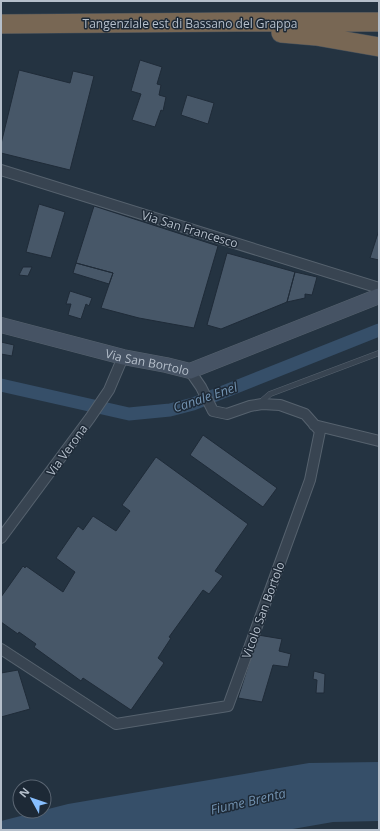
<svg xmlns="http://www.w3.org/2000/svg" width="380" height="831" viewBox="0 0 380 831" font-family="'Open Sans',sans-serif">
  <rect width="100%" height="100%" fill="#243341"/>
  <path fill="#364f69" d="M 379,762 L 379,821 L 333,822 L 287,830 L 1,830 L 1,821 L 68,804 L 309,763 Z"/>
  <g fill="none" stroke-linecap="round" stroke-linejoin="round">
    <path stroke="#364f69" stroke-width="13" d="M 1,385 L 129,414 L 170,410 L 193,404 L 379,330"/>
  </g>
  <path fill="#475768" stroke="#1f2b38" d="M 140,60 L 162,67 L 157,84 L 161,85 L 159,95 L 166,97 L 163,111 L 161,110 L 155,127 L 132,120 L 141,94 L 131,91 Z
    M 19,70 L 70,83 L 73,71 L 94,76 L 70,170 L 1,153 L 1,144 Z
    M 187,95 L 214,103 L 208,124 L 181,115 Z
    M 39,204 L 65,212 L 51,258 L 26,252 Z
    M 94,206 L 218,246 L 194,328 L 139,318 L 101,308 L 113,273 L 76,263 Z
    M 379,230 L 379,260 L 370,258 Z
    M 227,253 L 295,272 L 287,302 L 221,329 L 207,325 Z
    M 76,263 L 113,273 L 109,284 L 73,273 Z
    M 23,267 L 32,267 L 28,276 L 19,275 Z
    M 295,272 L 317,277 L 312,295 L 305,294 L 305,298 L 287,302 Z
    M 70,291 L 92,298 L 89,306 L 86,304 L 81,319 L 68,315 L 71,304 L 66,304 Z
    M 1,342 L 14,345 L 12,356 L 1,354 Z
    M 203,435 L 277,488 L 263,507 L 190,455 Z
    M 156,457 L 248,524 L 215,571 L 223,576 L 209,594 L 203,590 L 169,637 L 171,638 L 158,658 L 164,663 L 131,710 L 83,678 L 81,681 L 34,647 L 36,644 L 19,632 L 18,634 L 1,622 L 1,597 L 23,566 L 25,568 L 26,566 L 63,592 L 75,572 L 56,558 L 78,526 L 83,530 L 93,516 L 116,531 L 130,511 L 122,505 Z
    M 258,635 L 282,639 L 279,651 L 291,654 L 288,667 L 273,665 L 262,702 L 238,698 Z
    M 18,670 L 30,709 L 1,717 L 1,673 Z
    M 314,671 L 325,674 L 324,693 L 316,693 L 317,680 L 313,679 Z"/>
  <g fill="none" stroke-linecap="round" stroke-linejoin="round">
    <defs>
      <path id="lane" d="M 262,404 L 263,400 L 270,394 L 379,353"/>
      <path id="street" d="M 1,170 L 379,288
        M 314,425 L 379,441
        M 1,538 L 90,418 L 109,390 L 123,357
        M 1,649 L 116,724 L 228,706 L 310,480 L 320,431 L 305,414 L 280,405 L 262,404 L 250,406 L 227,414 L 213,411 L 201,387 L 190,371"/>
      <g id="secondary">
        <path id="s1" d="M 1,325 L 123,357 L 166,365 L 190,371 L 379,296"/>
      </g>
      <path id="highway" d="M 1,24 L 237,22 L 379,22
        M 281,33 L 316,36 L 379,47"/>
    </defs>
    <use href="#lane" stroke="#56626e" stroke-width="6"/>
    <use href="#street" stroke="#56626e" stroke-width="12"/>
    <use href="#secondary" stroke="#56626e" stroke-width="16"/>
    <use href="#highway" stroke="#434f5b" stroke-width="20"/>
    <use href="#lane" stroke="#384451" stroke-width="5"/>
    <use href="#street" stroke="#384451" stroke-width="10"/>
    <use href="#secondary" stroke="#465364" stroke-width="15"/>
    <use href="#highway" stroke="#786754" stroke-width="19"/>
  </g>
  <g text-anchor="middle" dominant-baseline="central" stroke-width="3" stroke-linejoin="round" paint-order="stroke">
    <g font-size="12" fill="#b5bfcb" stroke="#1d2936">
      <text x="190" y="23">Tangenziale est di Bassano del Grappa</text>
      <text transform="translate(190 229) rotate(17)">Via San Francesco</text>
      <text stroke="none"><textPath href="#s1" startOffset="151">Via San Bortolo</textPath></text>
      <text transform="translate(67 450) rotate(-54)">Via Verona</text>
      <text transform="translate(263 610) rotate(-70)">Vicolo San Bortolo</text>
    </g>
    <g font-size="13" font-style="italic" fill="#7292b0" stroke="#1d2936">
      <text transform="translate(205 397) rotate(-19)">Canale Enel</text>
      <text transform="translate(248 801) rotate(-13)">Fiume Brenta</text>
    </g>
  </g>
  <rect width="380" height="831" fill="none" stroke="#b5bfcb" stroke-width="4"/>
  <g transform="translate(32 799) rotate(310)"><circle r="19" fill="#1d2936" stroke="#5a6572"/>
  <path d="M0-3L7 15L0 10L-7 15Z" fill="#87befe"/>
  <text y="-6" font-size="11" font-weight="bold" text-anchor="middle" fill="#b5bfcb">N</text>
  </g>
</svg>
